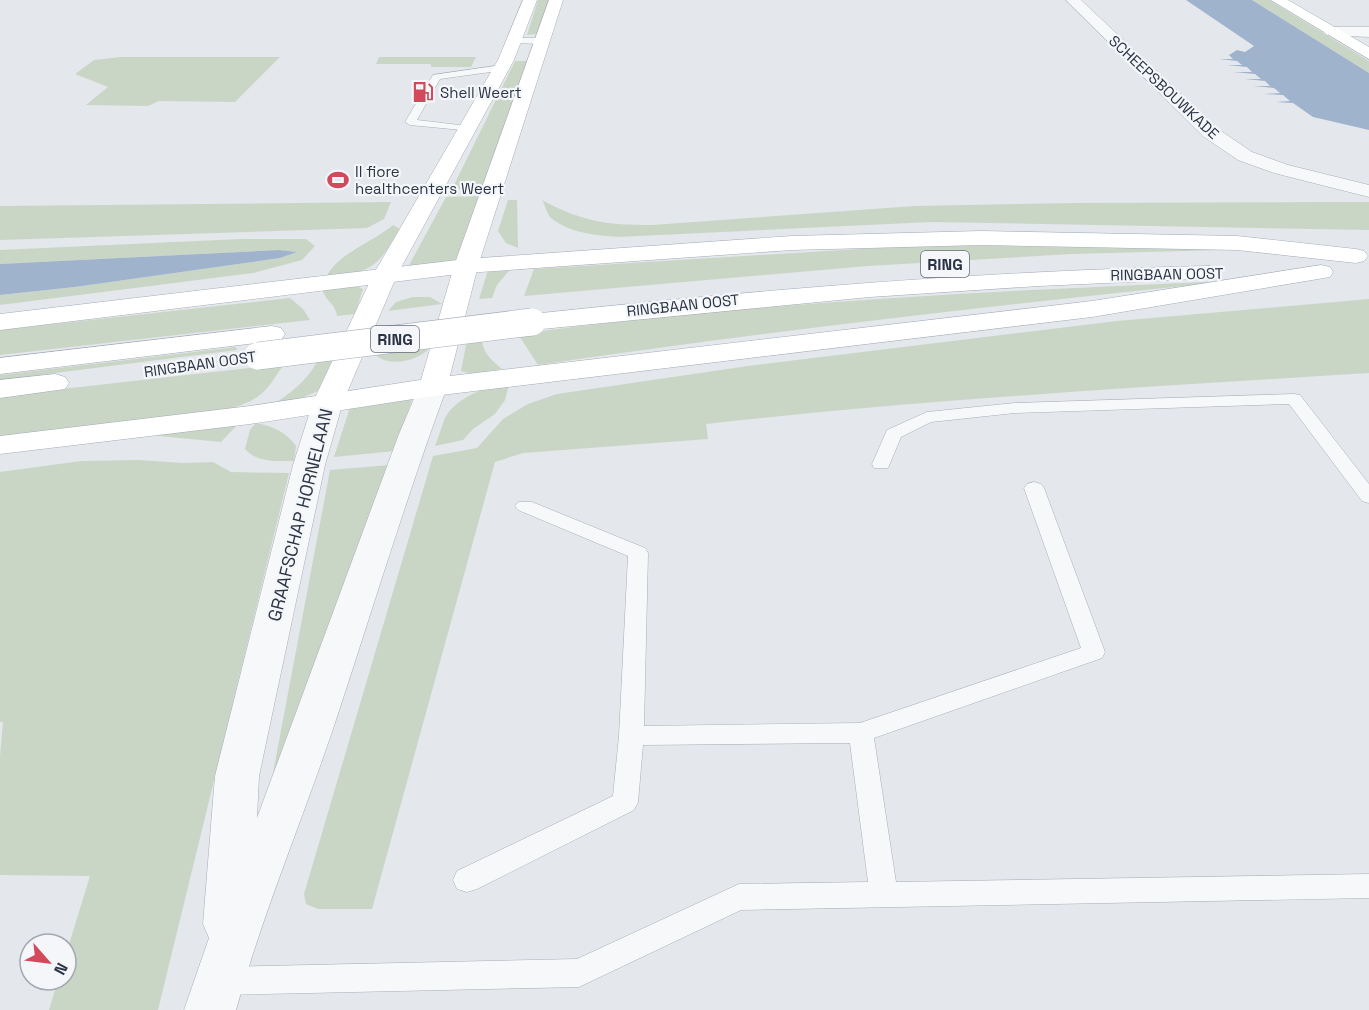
<svg xmlns="http://www.w3.org/2000/svg" width="1369" height="1010" viewBox="0 0 1369 1010" font-family="'Space Grotesk',sans-serif">
  <rect width="100%" height="100%" fill="#e4e7ec"/>
  <path fill="#c9d6c5" d="M 538,0 L 549,0 L 538,34 L 527,35 Z
    M 1252,0 L 1269,0 L 1369,61 L 1369,73 Z
    M 121,57 L 280,57 L 235,102 L 159,101 L 148,106 L 86,105 L 108,87 L 75,74 L 94,60 Z
    M 379,57 L 476,57 L 471,67 L 431,67 L 431,64 L 376,64 Z
    M 515,61 L 529,61 L 485,190 L 452,189 Z
    M 483,196 L 459,263 L 407,269 L 446,197 Z
    M 508,200 L 517,200 L 518,248 L 506,243 L 498,231 Z
    M 542,200 C 583,222 607,225 652,225 L 915,206 L 1074,203 L 1369,202 L 1369,230 L 931,222 L 617,237 C 596,235 567,233 550,217 C 547,213 545,205 542,200 Z
    M 391,202 L 384,219 L 367,228 L 0,240 L 0,206 Z
    M 393,225 L 400,229 C 375,271 372,270 325,279 C 337,253 372,243 393,225 Z
    M 241,239 L 306,239 L 315,246 L 302,260 L 253,273 L 0,305 L 0,295 L 75,287 L 280,258 L 296,252 L 279,250 L 0,264 L 0,250 Z
    M 1025,245 L 1263,249 L 1071,254 L 868,266 L 524,296 L 534,269 L 892,247 Z
    M 513,266 L 497,285 L 492,298 L 479,299 L 488,270 Z
    M 1231,281 C 1000,305 768,331 538,365 L 518,334 C 754,302 993,291 1231,281 Z
    M 356,286 L 363,289 L 355,314 L 337,316 C 336,304 325,301 322,289 Z
    M 413,297 L 430,297 L 442,304 L 388,311 L 396,302 Z
    M 290,298 L 303,309 L 310,320 L 0,355 L 0,330 Z
    M 1369,299 L 1369,373 C 1148,387 926,399 706,424 L 708,439 L 523,453 L 495,462 L 372,909 L 318,909 L 306,904 L 304,894 L 433,456 L 477,448 L 503,419 L 528,404 L 557,394 L 748,366 L 1117,321 Z
    M 482,338 C 482,353 492,360 502,369 L 473,374 L 461,371 L 467,340 Z
    M 433,344 C 422,361 386,370 373,352 Z
    M 236,347 L 237,350 L 0,380 L 0,375 Z
    M 334,357 L 318,391 L 299,399 L 277,402 C 292,392 311,377 317,360 Z
    M 284,364 C 263,396 262,398 225,411 L 0,439 L 0,396 Z
    M 510,381 L 505,400 L 495,414 L 473,429 L 463,440 L 435,446 C 439,437 441,427 445,418 C 457,396 487,387 510,381 Z
    M 413,397 L 395,451 L 334,457 L 351,404 Z
    M 240,422 L 221,442 L 128,433 Z
    M 256,423 C 273,426 286,432 296,446 L 294,461 C 276,461 258,463 245,449 L 250,430 Z
    M 139,460 L 183,463 L 213,462 L 231,472 L 289,473 L 158,1010 L 49,1010 L 58,980 L 66,980 L 66,954 L 90,876 L 0,875 L 0,756 L 3,722 L 0,722 L 0,472 L 81,461 Z
    M 390,465 L 261,837 L 330,470 Z"/>
  <path fill="#9fb4cc" d="M 1186,0 L 1252,0 L 1369,73 L 1369,130 L 1313,117 L 1293,103 L 1276,102 L 1290,101 L 1283,95 L 1264,94 L 1280,93 L 1274,88 L 1253,86 L 1270,86 L 1265,81 L 1245,79 L 1261,79 L 1255,74 L 1233,72 L 1252,72 L 1247,67 L 1227,65 L 1242,65 L 1237,61 L 1219,59 L 1233,59 L 1229,55 L 1237,50 L 1245,52 L 1254,46 Z
    M 279,250 L 297,252 L 280,258 L 75,287 L 0,295 L 0,264 Z"/>
  <g fill="none" stroke-linecap="round" stroke-linejoin="round">
    <defs>
      <path id="lane" d="M 514,38 L 543,38 L 548,41 L 543,44 L 511,43 L 511,39 Z
        M 502,65 L 507,68 L 505,70 L 440,79 L 417,120 L 468,126 L 474,129 L 472,131 L 410,125 L 405,122 L 433,75 Z
        M 1294,394 L 1300,395 L 1369,484 L 1369,503 L 1362,501 L 1289,404 L 1015,413 L 931,422 L 901,437 L 888,468 L 874,468 L 872,464 L 887,430 L 927,412 L 1015,403 Z
        M 1034,482 L 1041,484 L 1044,488 L 1105,652 L 1102,658 L 874,738 L 896,882 L 1369,874 L 1369,898 L 741,910 L 579,987 L 219,995 L 208,991 L 204,981 L 208,971 L 219,967 L 577,959 L 739,884 L 868,882 L 850,743 L 643,745 L 638,802 L 634,810 L 477,889 L 467,892 L 457,889 L 453,880 L 457,871 L 613,796 L 619,736 L 628,556 L 518,510 L 515,506 L 518,502 L 532,502 L 645,548 L 648,553 L 644,726 L 860,723 L 1081,648 L 1024,488 L 1027,484 Z"/>
      <path id="street" d="M 1066,0 L 1081,0 L 1218,129 L 1252,152 L 1288,165 L 1369,185 L 1369,197 L 1274,173 L 1238,160 L 1204,137 Z
        M 1332,27 L 1369,27 L 1369,37 L 1327,35 L 1324,32 Z
        M 433,378 L 443,381 L 447,387 C 406,498 372,611 335,723 C 303,819 263,912 236,1010 L 184,1010 L 209,938 L 203,924 L 215,776 L 293,465 L 313,402 L 318,396 L 328,393 L 338,396 L 343,402 L 325,465 L 259,776 L 257,818 L 399,434 L 419,387 L 423,381 Z"/>
      <path id="secondary" d="M 523,0 L 537,0 L 514,60 L 397,275 L 343,402 L 338,408 L 328,411 L 318,408 L 313,402 L 373,275 L 498,60 Z
        M 549,0 L 563,0 L 478,266 L 447,387 L 443,393 L 433,396 L 423,393 L 419,387 L 454,266 Z
        M 1271,0 L 1288,0 L 1369,47 L 1369,59 Z"/>
      <path id="primary" d="M 981,231 L 1237,236 L 1356,249 L 1364,251 L 1368,256 L 1364,261 L 1356,263 L 1237,250 L 981,245 L 792,250 L 466,273 L 0,330 L 0,314 L 466,259 L 792,236 Z
        M 1321,265 L 1330,267 L 1333,272 L 1330,277 L 1092,317 L 433,396 L 250,424 L 0,454 L 0,436 L 250,406 L 433,378 L 1092,301 Z
        M 1209,266 L 1218,268 L 1221,273 L 1218,278 L 1039,286 L 870,297 L 532,330 L 523,328 L 519,322 L 523,316 L 532,314 C 757,290 982,271 1209,266 Z
        M 272,326 L 281,328 L 285,334 L 281,340 L 0,374 L 0,358 Z
        M 55,374 L 65,377 L 69,383 L 65,389 L 0,398 L 0,380 Z"/>
    </defs>
    <use href="#lane" stroke="#a9aeb7" stroke-width="1"/>
    <use href="#street" stroke="#a9aeb7" stroke-width="1"/>
    <use href="#secondary" stroke="#a9aeb7" stroke-width="1"/>
    <use href="#primary" stroke="#a3abb8" stroke-width="1"/>
    <use href="#lane" fill="#f7f8fa" fill-rule="evenodd"/>
    <use href="#street" fill="#f7f8fa" fill-rule="evenodd"/>
    <use href="#secondary" fill="#fff" fill-rule="evenodd"/>
    <use href="#primary" fill="#fff" fill-rule="evenodd"/>
    <defs>
      <path id="primary-bridge" d="M 258,356 L 532,322"/>
    </defs>
    <use href="#primary-bridge" stroke="#a3abb8" stroke-width="28" stroke-linecap="butt"/>
    <use href="#primary-bridge" stroke="#fff" stroke-width="27"/>
  </g>
  <defs>
    <symbol id="fuel-bare" viewBox="-9 -9 18 18"><path d="M-5.5-6h7V0h2V4h1.3V-2.5L3-4.5l.8-.8L6-3V5H2.5V1h-1V6h-7ZM-4.2-4.7v3.2H.2V-4.7Z" fill="#d1495b" stroke="#f4f6f9" stroke-width="2.5" paint-order="stroke"/></symbol>
    <symbol id="stadium-bare" viewBox="-9 -9 18 18"><path d="M0-5a6.5 5 0 1 0 0 10a6.5 5 0 1 0 0-10ZM-3.5-1.8h7v3.6h-7Z" fill="#d1495b" stroke="#f4f6f9" stroke-width="2.5" paint-order="stroke"/></symbol>
  </defs>
  <g fill-rule="evenodd">
    <use href="#fuel-bare" x="408" y="77" width="30" height="30"/>
    <use href="#stadium-bare" x="323" y="165" width="30" height="30"/>
  </g>
  <g text-anchor="middle" dominant-baseline="central" stroke-width="4.5" stroke-linejoin="round" paint-order="stroke">
    <g font-size="15" fill="#2b3445" stroke="#f4f6f9">
      <text transform="translate(1164 87) rotate(43)">SCHEEPSBOUWKADE</text>
      <text transform="translate(1167 274) rotate(-1)">RINGBAAN OOST</text>
      <text transform="translate(683 305) rotate(-6)">RINGBAAN OOST</text>
      <text transform="translate(200 364) rotate(-8)">RINGBAAN OOST</text>
    </g>
    <g font-size="15" fill="#2b3445" stroke="#f4f6f9" text-anchor="start">
      <text x="440" y="92">Shell Weert</text>
      <text x="355" y="171">Il fiore<tspan x="355" dy="17">healthcenters Weert</tspan></text>
    </g>
    <g fill="#f4f6f9" stroke="#676e7b" stroke-width="1.5">
      <rect x="921" y="251" width="48" height="26" rx="4.5"/>
      <rect x="371" y="326" width="48" height="26" rx="4.5"/>
    </g>
    <g font-size="16" font-weight="bold" fill="#2b3445">
      <text x="945" y="264">RING</text>
      <text x="395" y="339">RING</text>
    </g>
    <g font-size="18" fill="#2b3445" stroke="#f4f6f9">
      <text transform="translate(300 515) rotate(-76)">GRAAFSCHAP HORNELAAN</text>
    </g>
  </g>
  <g transform="translate(48 962) rotate(118)"><circle r="28" fill="#f4f6f9" stroke="#a4a8b1" stroke-width="1.5"/>
  <path d="M0-4.5L10 22L0 15L-10 22Z" fill="#d1495b"/>
  <text y="-9" font-size="16" font-weight="bold" text-anchor="middle" fill="#2b3445">N</text>
  </g>
</svg>
